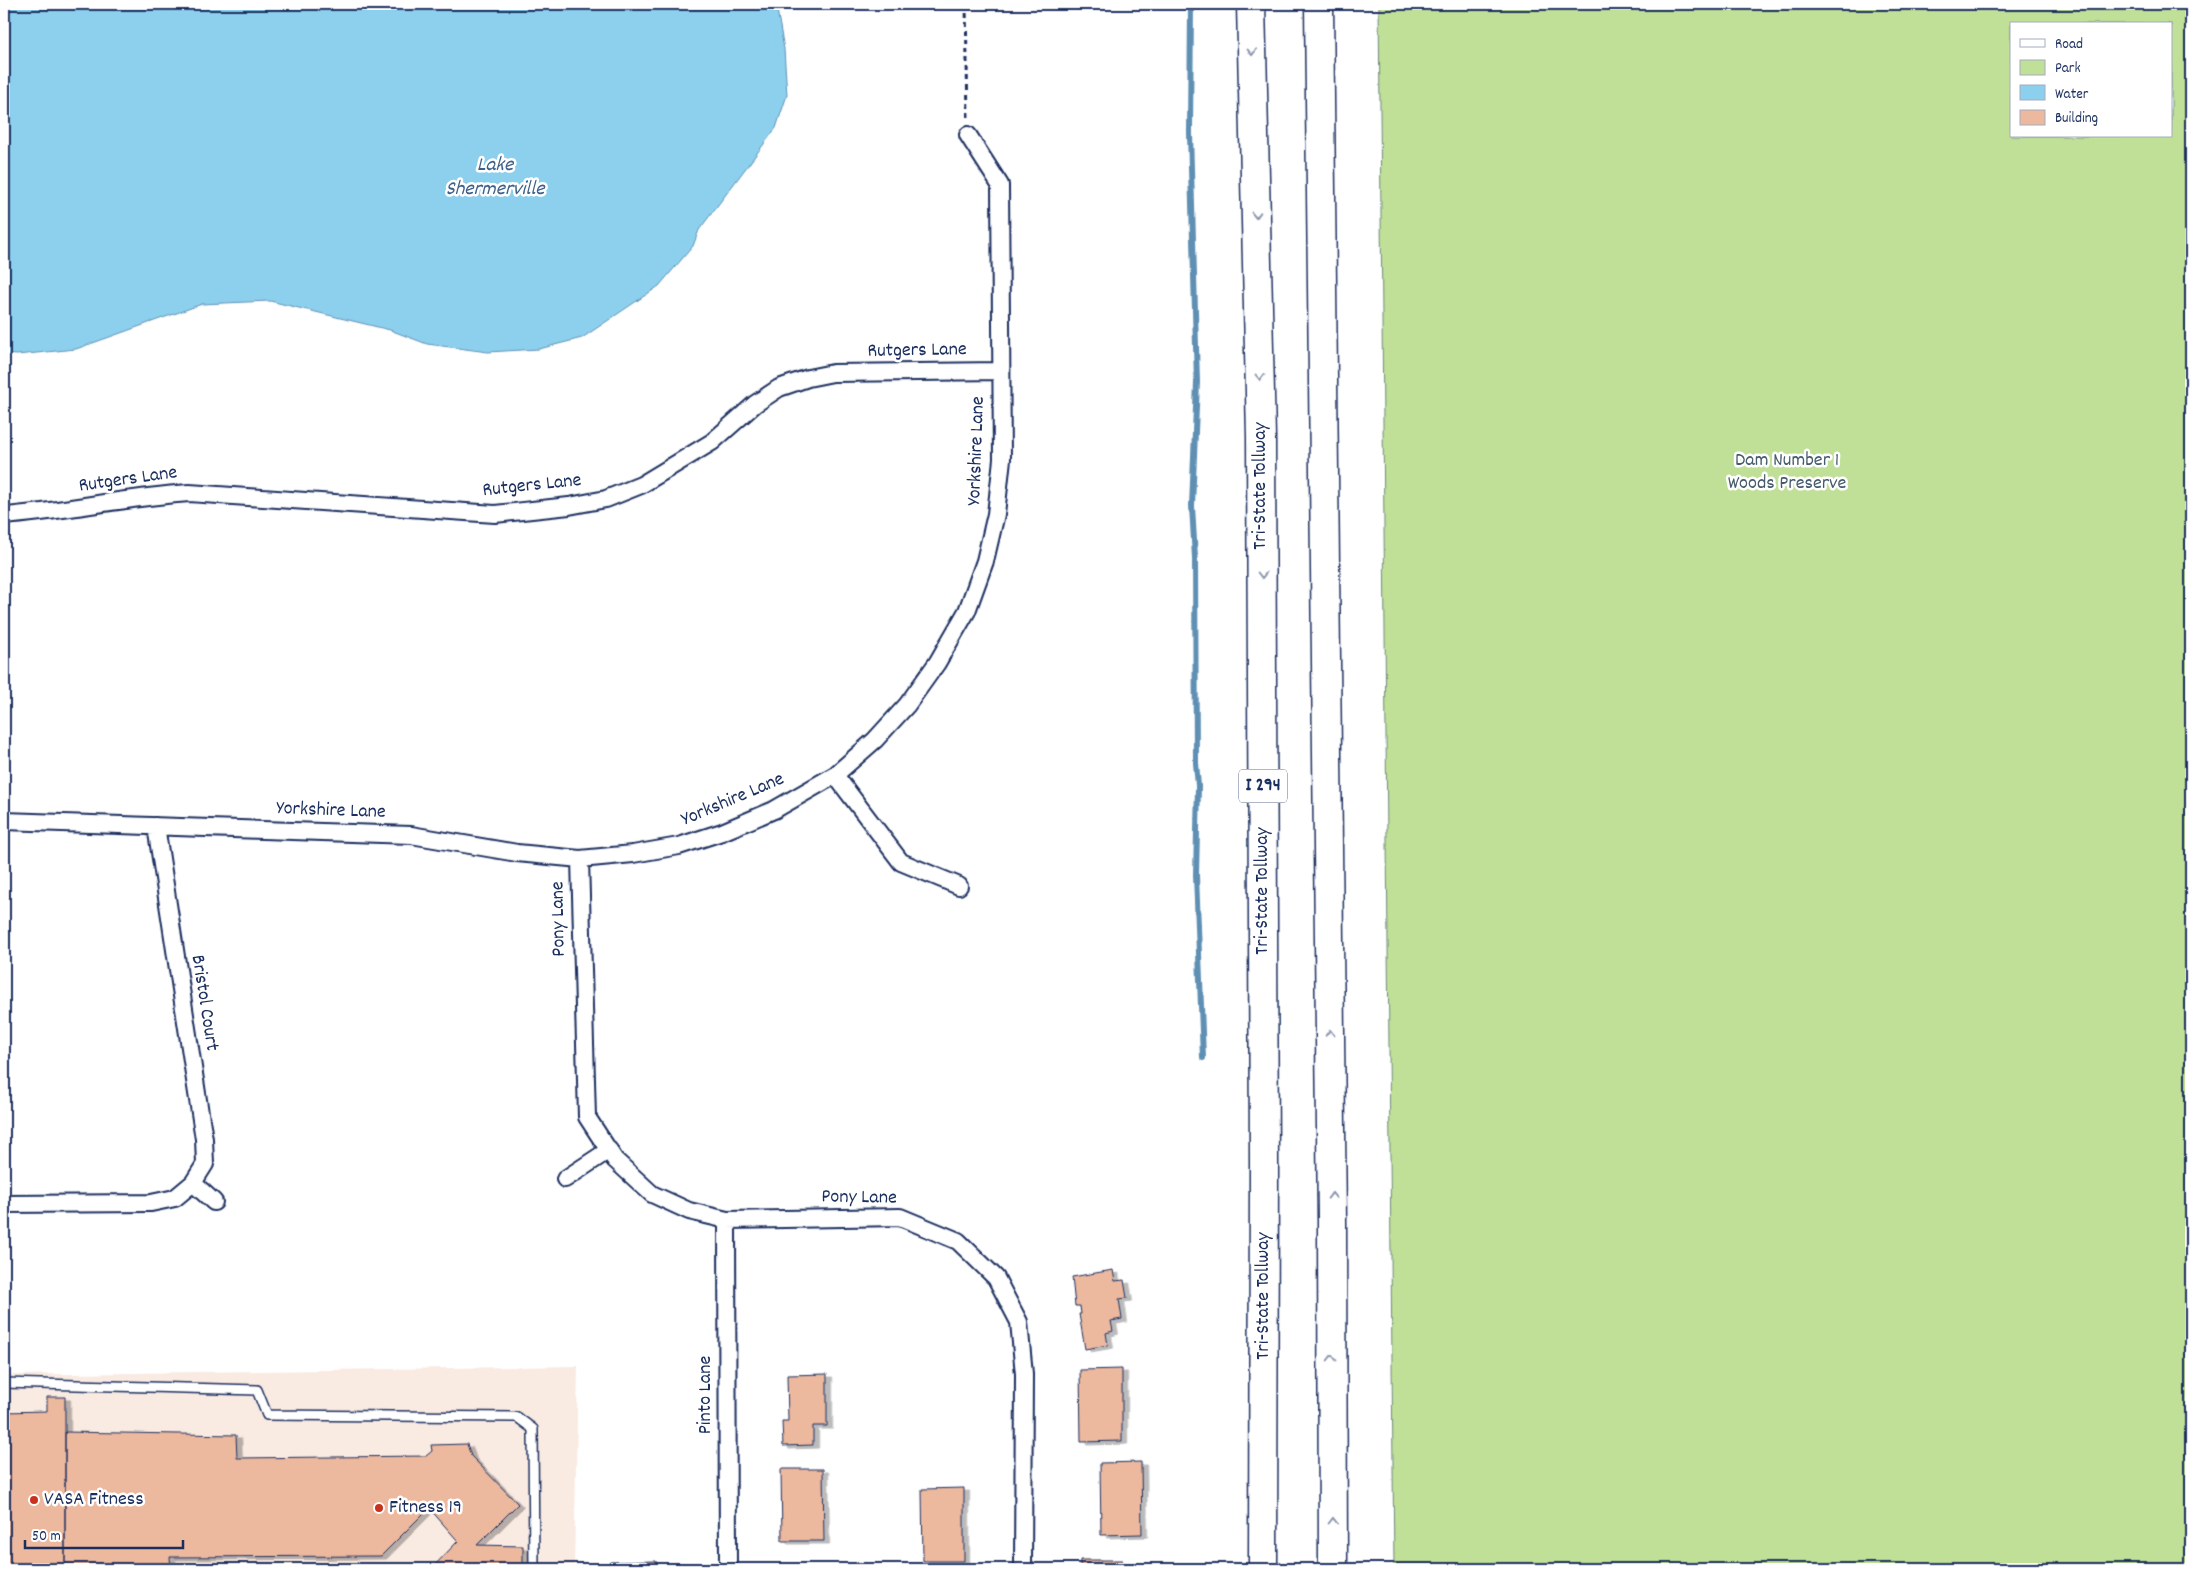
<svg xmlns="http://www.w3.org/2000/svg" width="2195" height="1573" viewBox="0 0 2195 1573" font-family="Dekko,sans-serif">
  <defs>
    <filter id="shadow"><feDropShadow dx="5.5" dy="3" stdDeviation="0" flood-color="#0004"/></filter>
  </defs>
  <rect width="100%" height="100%" fill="#fff"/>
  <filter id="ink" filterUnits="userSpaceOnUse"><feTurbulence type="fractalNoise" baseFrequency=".02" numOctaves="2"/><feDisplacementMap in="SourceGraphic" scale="10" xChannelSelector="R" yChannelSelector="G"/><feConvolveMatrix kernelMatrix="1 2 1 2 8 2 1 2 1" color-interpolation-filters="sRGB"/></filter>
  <g filter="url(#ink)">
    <path fill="#f9eae2" d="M 578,1366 L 574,1569 L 4,1569 L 4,1375 Z"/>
    <path fill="#c0e098" stroke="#6e887b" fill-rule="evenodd" d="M 1379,4 L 2191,4 L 2191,1569 L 1394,1569 ZM 2011,24 L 2171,24 L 2171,136 L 2011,136 Z"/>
    <path fill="#8dd0ee" stroke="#5f90b4" d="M 4,4 L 776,4 L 784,49 L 787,95 L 776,128 L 699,230 L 693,246 L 659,286 L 582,338 L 539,349 L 488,352 L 427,344 L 390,330 L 270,301 L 202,304 L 76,349 L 17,355 L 4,354 Z"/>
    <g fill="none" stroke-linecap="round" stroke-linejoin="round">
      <path stroke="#5f90b4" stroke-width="6" d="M 1191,4 L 1190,133 L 1197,382 L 1192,506 L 1195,558 L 1196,763 L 1198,786 L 1196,875 L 1203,1058"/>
    </g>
    <path fill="#ecb89e" stroke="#1b2f5e" filter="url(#shadow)" d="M 1113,1270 L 1115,1281 L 1124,1280 L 1127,1298 L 1119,1299 L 1122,1319 L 1111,1321 L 1113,1331 L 1106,1333 L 1108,1345 L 1085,1349 L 1079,1314 L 1081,1314 L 1080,1306 L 1075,1306 L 1072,1277 Z
      M 1122,1369 L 1122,1441 L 1081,1442 L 1080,1370 Z
      M 827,1374 L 827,1426 L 813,1426 L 813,1445 L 783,1446 L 782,1421 L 788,1421 L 787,1375 Z
      M 47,1397 L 65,1397 L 65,1569 L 4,1569 L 4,1412 L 47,1411 Z
      M 65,1432 L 236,1435 L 237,1458 L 426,1456 L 432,1451 L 431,1445 L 467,1444 L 471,1456 L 518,1504 L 477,1545 L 523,1546 L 523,1569 L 431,1569 L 458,1541 L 429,1508 L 381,1556 L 170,1557 L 171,1569 L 65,1569 Z
      M 1141,1462 L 1142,1534 L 1101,1535 L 1100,1463 Z
      M 781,1469 L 823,1469 L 824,1541 L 782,1541 Z
      M 964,1488 L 964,1561 L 923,1561 L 922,1489 Z
      M 1080,1560 L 1122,1560 L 1122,1569 L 1080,1569 Z
      M 656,1561 L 656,1569 L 610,1569 L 610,1562 Z"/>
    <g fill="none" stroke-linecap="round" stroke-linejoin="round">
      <defs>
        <path id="service" d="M 4,1383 L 257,1390 L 267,1415 L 517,1417 L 533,1429 L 534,1569"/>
        <path id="minor" d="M 4,516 C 66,511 127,497 189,493 L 495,514 L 569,506 L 606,499 L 641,485 L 712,442 L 755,404 L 779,388 L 808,378 L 833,373 L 1001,371
          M 835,775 L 901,862 L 959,886
          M 4,821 L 411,835 L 517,853 L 580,859 L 633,854 L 679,846 L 722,832 L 774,810 L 835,775 L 875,740 L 907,705 L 937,663 L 967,611 L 985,561 L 996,514 L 1002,459 L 1000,185 L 968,135
          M 580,859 L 587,1117 L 615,1160 L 652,1194 L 689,1211 L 727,1220 L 900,1217 L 958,1241 L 996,1278 L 1019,1322 L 1024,1374 L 1023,1569
          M 565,1179 L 609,1150
          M 193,1183 L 214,1202
          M 4,1204 L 151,1203 L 175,1198 L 193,1183 L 205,1164 L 204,1139 L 156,826
          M 727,1220 L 728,1569"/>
        <path id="motorway" d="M 1251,4 L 1261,437 L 1264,1165 L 1263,1569
          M 1319,4 L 1332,1222 L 1333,1569"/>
      </defs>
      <use href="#service" stroke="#1b2f5e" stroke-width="12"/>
      <use href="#minor" stroke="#1b2f5e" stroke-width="20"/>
      <use href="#motorway" stroke="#1b2f5e" stroke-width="31"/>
      <path stroke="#1b2f5e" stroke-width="3" stroke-dasharray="5 4" stroke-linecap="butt" d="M 966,4 L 968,119"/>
      <use href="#service" stroke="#fff" stroke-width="9"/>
      <use href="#minor" stroke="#fff" stroke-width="16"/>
      <use href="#motorway" stroke="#fff" stroke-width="28"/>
    </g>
    <defs><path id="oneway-chevron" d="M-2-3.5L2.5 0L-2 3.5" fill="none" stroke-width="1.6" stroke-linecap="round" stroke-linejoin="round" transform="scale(1.25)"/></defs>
    <g stroke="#8d97ae">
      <use href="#oneway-chevron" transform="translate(1252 52) rotate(89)"/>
      <use href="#oneway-chevron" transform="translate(1256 215) rotate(89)"/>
      <use href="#oneway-chevron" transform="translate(1260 377) rotate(89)"/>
      <use href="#oneway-chevron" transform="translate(1262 575) rotate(90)"/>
      <use href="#oneway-chevron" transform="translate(1330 1033) rotate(-91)"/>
      <use href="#oneway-chevron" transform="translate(1332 1196) rotate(-91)"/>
      <use href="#oneway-chevron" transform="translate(1332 1358) rotate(-90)"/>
      <use href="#oneway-chevron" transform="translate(1333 1521) rotate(-90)"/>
    </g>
  </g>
  <g fill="#c8321e" stroke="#fff" stroke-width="2">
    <circle cx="34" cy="1500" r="5"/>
    <circle cx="379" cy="1508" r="5"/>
  </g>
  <g text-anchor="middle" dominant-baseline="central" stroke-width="5" stroke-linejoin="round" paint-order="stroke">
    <rect fill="#fff" stroke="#5f6d8e" stroke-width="1" x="1239" y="769.5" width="48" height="33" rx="4"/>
    <g font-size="19" font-weight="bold" fill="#1b2f5e">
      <text x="1263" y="786">I 294</text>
    </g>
    <g font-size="20" fill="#1b2f5e" stroke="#fff">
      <text transform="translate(917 351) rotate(-1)">Rutgers Lane</text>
      <text transform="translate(977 451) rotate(-88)">Yorkshire Lane</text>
      <text transform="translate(128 480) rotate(-8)">Rutgers Lane</text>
      <text transform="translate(532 486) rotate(-6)">Rutgers Lane</text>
      <text transform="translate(1261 486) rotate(-90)">Tri-State Tollway</text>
      <text transform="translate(733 800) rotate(-23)">Yorkshire Lane</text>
      <text transform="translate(331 811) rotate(2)">Yorkshire Lane</text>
      <text transform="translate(1263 891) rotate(-90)">Tri-State Tollway</text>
      <text transform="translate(559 919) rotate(-91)">Pony Lane</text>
      <text transform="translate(204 1003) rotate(81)">Bristol Court</text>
      <text transform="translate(859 1198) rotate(1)">Pony Lane</text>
      <text transform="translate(1264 1296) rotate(-90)">Tri-State Tollway</text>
      <text transform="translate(706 1395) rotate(-90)">Pinto Lane</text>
    </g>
    <g font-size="20" fill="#445b6c" stroke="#fff">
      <text x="1787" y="461">Dam Number 1<tspan x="1787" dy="23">Woods Preserve</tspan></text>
    </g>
    <g font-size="20" fill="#1b2f5e" stroke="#fff" text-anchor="start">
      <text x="44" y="1500">VASA Fitness</text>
      <text x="389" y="1508">Fitness 19</text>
    </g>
    <g font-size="21" font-style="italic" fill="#3d5f89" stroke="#fff">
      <text x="495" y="166">Lake<tspan x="495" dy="24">Shermerville</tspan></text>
    </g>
  </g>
  <rect width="2195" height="1573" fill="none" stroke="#fff" stroke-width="20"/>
  <rect x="10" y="10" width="2175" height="1553" fill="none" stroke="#1b2f5e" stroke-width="2" filter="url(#ink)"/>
  <rect x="2010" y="22" width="162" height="115" fill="#ffffff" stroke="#a4acbf"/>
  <rect x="2020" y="39" width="25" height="8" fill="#ffffff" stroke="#a4acbf"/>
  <text x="2055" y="48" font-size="15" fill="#1b2f5e">Road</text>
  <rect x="2020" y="60" width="25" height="15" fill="#c0e098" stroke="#a4acbf"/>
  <text x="2055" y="72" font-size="15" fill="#1b2f5e">Park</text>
  <rect x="2020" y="85" width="25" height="15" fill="#8dd0ee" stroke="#a4acbf"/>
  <text x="2055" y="98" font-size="15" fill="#1b2f5e">Water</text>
  <rect x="2020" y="110" width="25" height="15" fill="#ecb89e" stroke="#a4acbf"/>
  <text x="2055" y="122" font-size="15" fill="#1b2f5e">Building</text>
  <path d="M25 1540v8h158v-8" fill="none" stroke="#1b2f5e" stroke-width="2.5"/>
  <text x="32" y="1540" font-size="15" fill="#1b2f5e" stroke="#ffffff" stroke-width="4" paint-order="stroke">50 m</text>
</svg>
